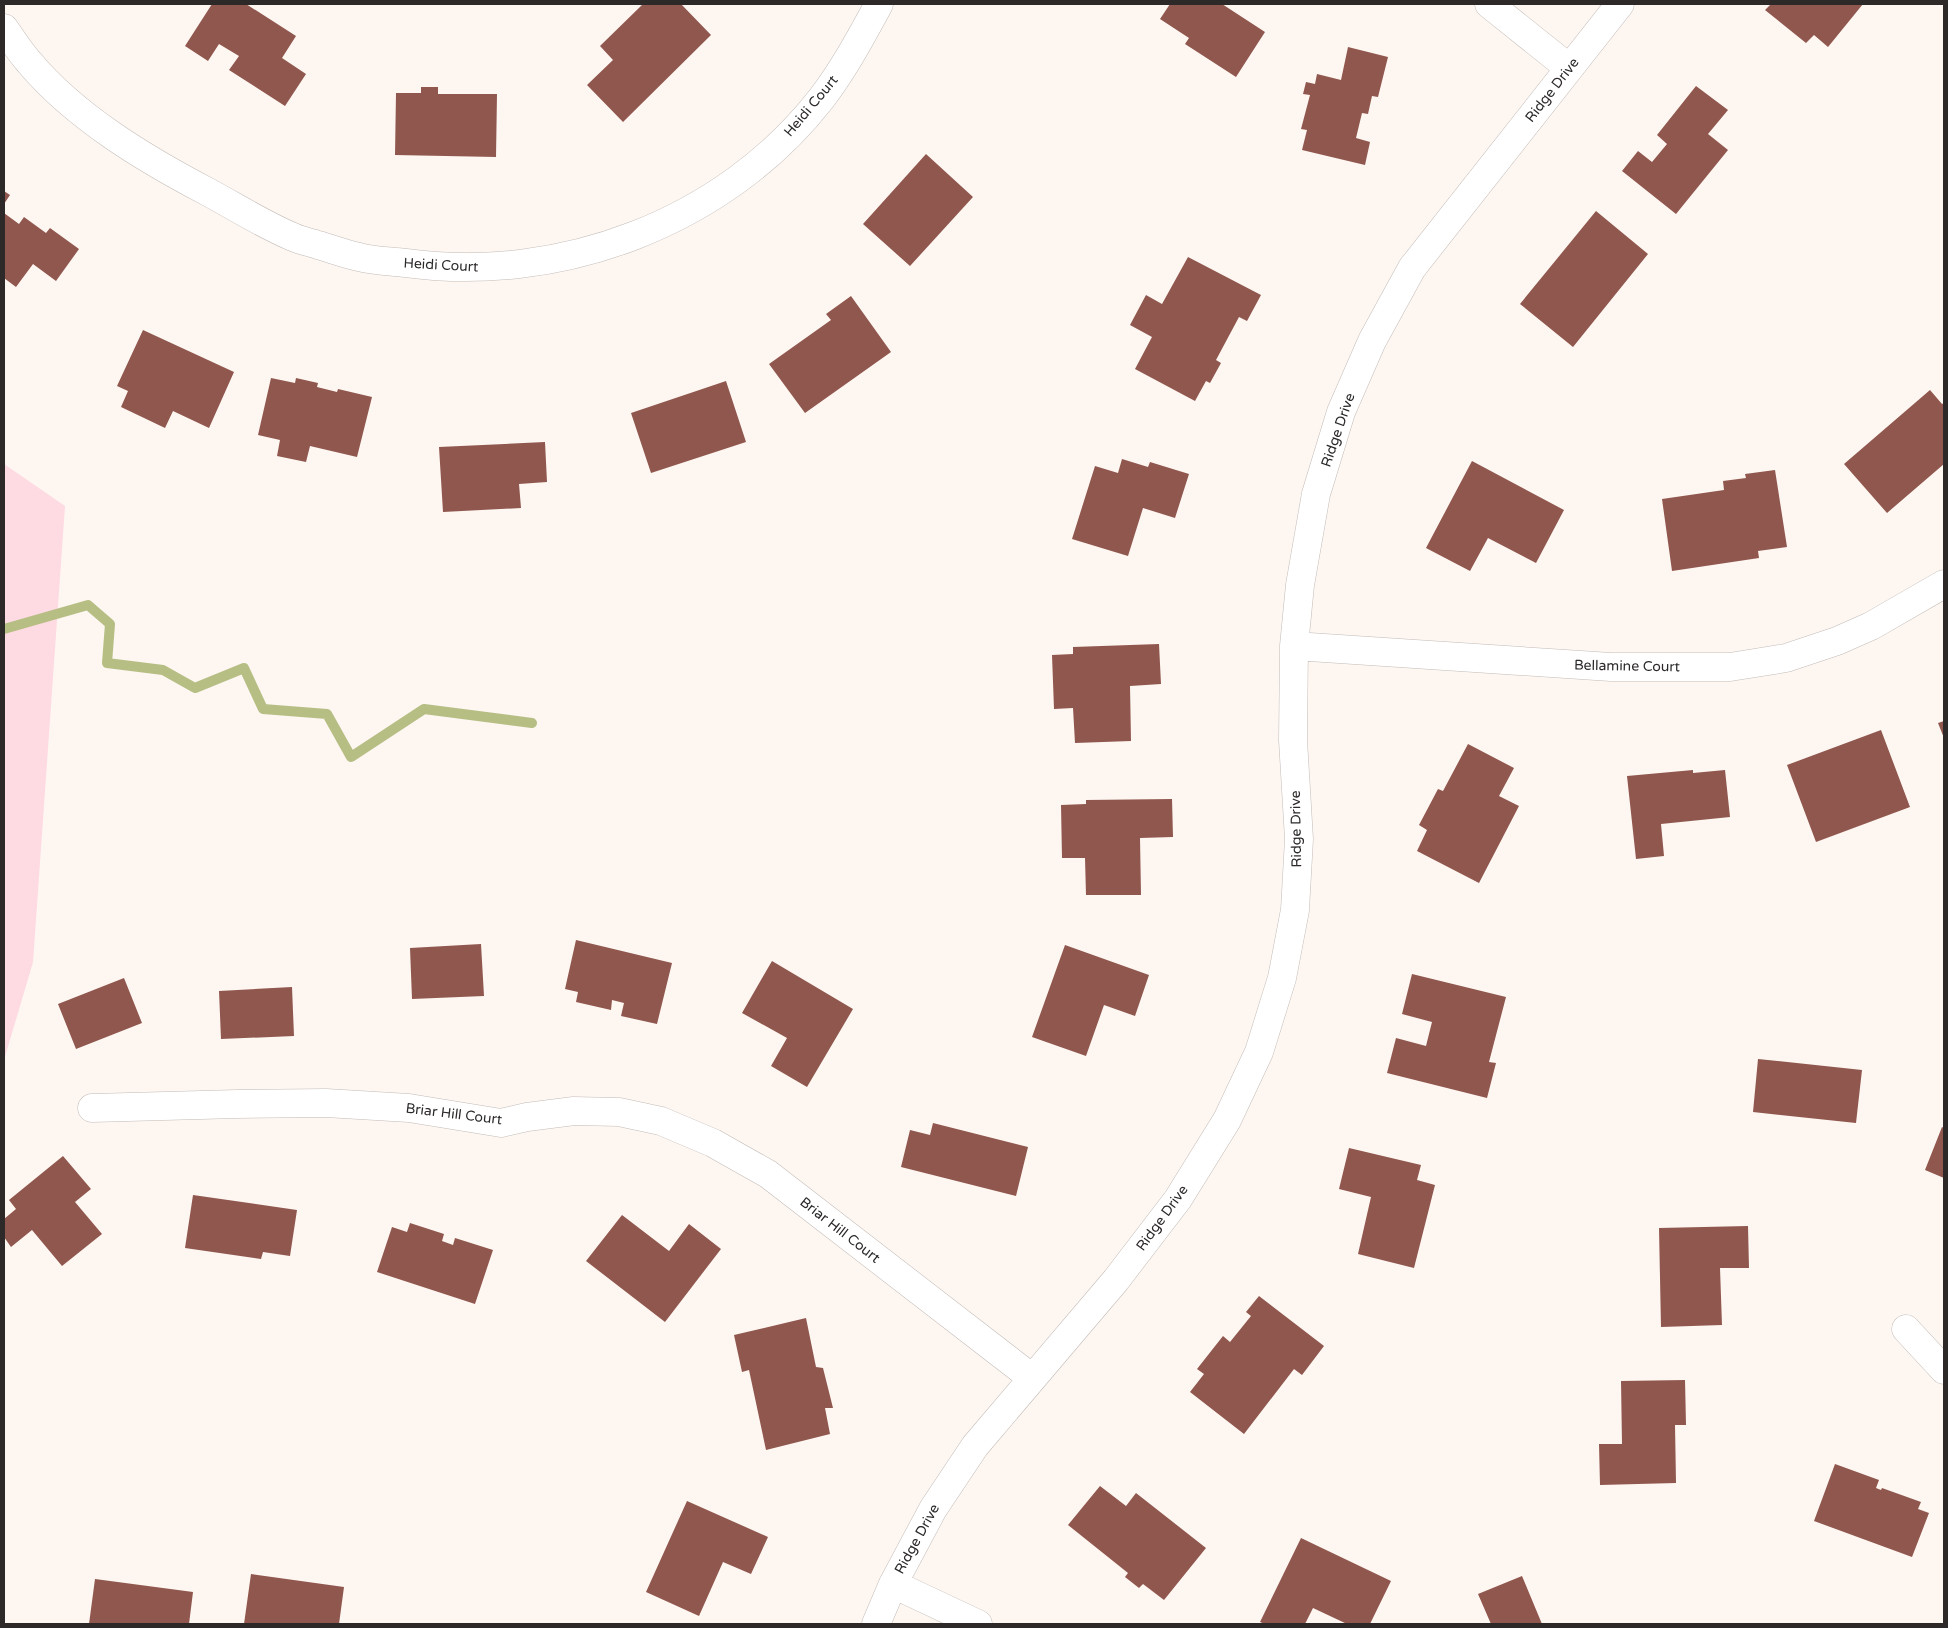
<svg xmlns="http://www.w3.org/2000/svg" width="1948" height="1628" viewBox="0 0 1948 1628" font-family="'Varela Round',sans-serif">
  <rect width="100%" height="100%" fill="#fdf6f1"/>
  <path fill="#fedae3" d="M 4,464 L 65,506 L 33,962 L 4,1060 Z"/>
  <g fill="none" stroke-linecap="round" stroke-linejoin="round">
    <path stroke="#b6be84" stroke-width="10" d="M 4,629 L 88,605 L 110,624 L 107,663 L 163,670 L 195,688 L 244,668 L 263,709 L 327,714 L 351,757 L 424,709 L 532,723"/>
  </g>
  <path fill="#90574e" d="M 212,4 L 246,4 L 296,36 L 282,58 L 306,74 L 285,106 L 229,70 L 239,56 L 219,44 L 208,61 L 185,46 Z
    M 643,4 L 681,4 L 711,35 L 623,122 L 587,85 L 613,60 L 600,46 Z
    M 1170,4 L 1222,4 L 1265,32 L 1236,77 L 1185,44 L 1189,38 L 1160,19 Z
    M 1771,4 L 1863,4 L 1828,47 L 1814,35 L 1806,43 L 1765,10 Z
    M 1348,47 L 1388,57 L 1378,97 L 1372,96 L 1368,114 L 1362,113 L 1356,138 L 1370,142 L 1365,165 L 1302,150 L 1307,130 L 1301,129 L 1310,95 L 1303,94 L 1306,82 L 1315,84 L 1317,74 L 1341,80 Z
    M 1696,86 L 1728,110 L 1708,134 L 1728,150 L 1676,214 L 1622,171 L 1638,151 L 1652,162 L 1667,144 L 1657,135 Z
    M 421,87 L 438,87 L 438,94 L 497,94 L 496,157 L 395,155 L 396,93 L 421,93 Z
    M 926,154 L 973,197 L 910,266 L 863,224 Z
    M 4,191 L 10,195 L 4,204 Z
    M 1596,211 L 1648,254 L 1573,347 L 1520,304 Z
    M 4,213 L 19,224 L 24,217 L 46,233 L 50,228 L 79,249 L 56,281 L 33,264 L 16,287 L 4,278 Z
    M 1188,257 L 1261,295 L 1247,321 L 1239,317 L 1216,360 L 1221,363 L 1210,383 L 1206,381 L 1195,401 L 1135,369 L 1152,337 L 1130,325 L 1146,295 L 1162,304 Z
    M 851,296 L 891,352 L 805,413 L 769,364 L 831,320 L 826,314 Z
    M 143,330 L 234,372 L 209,428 L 173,411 L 165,428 L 121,407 L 128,391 L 117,386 Z
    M 271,378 L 295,383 L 296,378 L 318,383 L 317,387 L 337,392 L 338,389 L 372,397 L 357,457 L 310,446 L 306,462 L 277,456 L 280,440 L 258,435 Z
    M 726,381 L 746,442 L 651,473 L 631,413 Z
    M 1930,390 L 1942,404 L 1944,403 L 1944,464 L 1887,513 L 1844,464 Z
    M 545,442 L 547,482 L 519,484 L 521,508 L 443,512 L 439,447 Z
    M 1122,459 L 1148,467 L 1150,462 L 1189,474 L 1175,518 L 1143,508 L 1128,556 L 1072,539 L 1095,466 L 1118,473 Z
    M 1472,461 L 1564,510 L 1536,563 L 1488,538 L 1470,571 L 1426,548 Z
    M 1775,470 L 1787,547 L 1758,551 L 1759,558 L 1672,571 L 1662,499 L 1724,490 L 1723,481 L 1746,478 L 1745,474 Z
    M 1159,644 L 1161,684 L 1130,686 L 1131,741 L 1075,743 L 1073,708 L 1054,709 L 1052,655 L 1073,654 L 1073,647 Z
    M 1944,721 L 1944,738 L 1938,723 Z
    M 1881,730 L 1910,807 L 1816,842 L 1787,765 Z
    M 1468,744 L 1514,768 L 1499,796 L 1519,806 L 1479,883 L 1417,851 L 1427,830 L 1419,825 L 1438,789 L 1443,791 Z
    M 1693,770 L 1693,773 L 1725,770 L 1730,817 L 1661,824 L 1664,856 L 1636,859 L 1627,776 Z
    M 1172,799 L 1173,837 L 1140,838 L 1141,895 L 1086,895 L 1085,858 L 1062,858 L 1061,805 L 1086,804 L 1086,800 Z
    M 576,940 L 672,963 L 657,1024 L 621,1016 L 624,1003 L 612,1000 L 611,1010 L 576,1002 L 578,992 L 565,989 Z
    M 481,944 L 484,996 L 412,999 L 410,948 Z
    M 1065,945 L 1149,975 L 1135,1016 L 1104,1005 L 1086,1056 L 1032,1037 Z
    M 772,961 L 853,1009 L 807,1087 L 771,1066 L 787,1038 L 742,1013 Z
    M 1412,974 L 1506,997 L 1489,1062 L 1496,1063 L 1487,1098 L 1387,1073 L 1396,1038 L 1426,1046 L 1432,1022 L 1402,1014 Z
    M 124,978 L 142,1023 L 76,1049 L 58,1004 Z
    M 292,987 L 294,1036 L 221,1039 L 219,991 Z
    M 1758,1059 L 1862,1070 L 1856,1123 L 1753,1112 Z
    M 933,1123 L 1028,1147 L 1016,1196 L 901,1167 L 910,1130 L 930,1135 Z
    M 1942,1127 L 1944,1128 L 1944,1178 L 1925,1170 Z
    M 1349,1148 L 1421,1165 L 1417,1180 L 1435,1185 L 1414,1268 L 1358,1254 L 1371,1197 L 1339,1189 Z
    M 63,1156 L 91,1189 L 75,1202 L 102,1234 L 62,1266 L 32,1230 L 11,1247 L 4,1237 L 4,1219 L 16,1209 L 9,1200 Z
    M 193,1195 L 297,1210 L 290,1256 L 263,1252 L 261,1259 L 185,1248 Z
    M 622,1215 L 669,1251 L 689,1224 L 721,1249 L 665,1322 L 586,1261 Z
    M 410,1223 L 444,1234 L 442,1241 L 453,1245 L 455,1238 L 493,1250 L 475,1304 L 377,1272 L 392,1227 L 407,1232 Z
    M 1748,1226 L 1749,1268 L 1720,1268 L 1722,1325 L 1661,1327 L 1659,1228 Z
    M 1259,1296 L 1324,1346 L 1302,1375 L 1294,1369 L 1244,1434 L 1190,1392 L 1204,1374 L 1197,1369 L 1223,1336 L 1230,1342 L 1251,1316 L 1246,1312 Z
    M 806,1318 L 816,1367 L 823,1368 L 833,1408 L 825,1408 L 830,1434 L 766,1450 L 749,1370 L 742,1372 L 734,1335 Z
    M 1685,1380 L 1686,1425 L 1675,1425 L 1676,1483 L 1600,1485 L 1599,1444 L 1622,1444 L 1621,1381 Z
    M 1835,1464 L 1879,1480 L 1876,1488 L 1881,1490 L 1882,1488 L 1921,1502 L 1918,1509 L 1929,1513 L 1912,1557 L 1814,1521 Z
    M 1100,1486 L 1126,1506 L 1136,1493 L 1206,1548 L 1164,1600 L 1143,1584 L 1139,1588 L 1125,1577 L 1128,1573 L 1068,1525 Z
    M 687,1501 L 768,1537 L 751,1574 L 723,1562 L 699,1616 L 646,1592 Z
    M 1301,1538 L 1391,1581 L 1370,1624 L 1347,1624 L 1313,1608 L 1305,1624 L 1265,1624 L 1260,1622 Z
    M 251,1574 L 344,1587 L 339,1624 L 244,1624 Z
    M 1522,1576 L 1542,1624 L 1491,1624 L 1478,1594 Z
    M 95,1579 L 193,1592 L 189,1624 L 89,1624 Z"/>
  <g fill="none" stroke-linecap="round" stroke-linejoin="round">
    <defs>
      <path id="minor" d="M 1489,4 L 1569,68
        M 4,28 C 12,39 20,52 29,62 C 75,117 145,159 208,192 C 236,207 264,225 293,237 C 301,241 310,242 318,245 C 332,249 345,254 359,257 C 374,261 390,261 406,263 C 560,284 724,223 821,99 C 844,69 861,37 879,4
        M 1294,646 L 1611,667 L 1730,667 L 1786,658 L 1837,641 L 1871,626 L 1944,584
        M 92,1108 L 237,1104 L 326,1103 L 409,1108 L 501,1123 L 527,1117 L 574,1111 L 619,1112 L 661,1121 L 713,1143 L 768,1174 L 1032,1378
        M 1906,1329 L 1944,1370
        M 893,1584 L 978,1624
        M 876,1624 L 893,1584 L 933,1509 L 975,1446 L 1116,1280 L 1178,1199 L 1227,1120 L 1259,1052 L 1282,978 L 1295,910 L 1299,839 L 1293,740 L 1294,646 L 1300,585 L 1316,494 L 1341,412 L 1372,341 L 1412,268 L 1620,4"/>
    </defs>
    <use href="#minor" stroke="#c3bcb8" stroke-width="29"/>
    <use href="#minor" stroke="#fff" stroke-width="28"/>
  </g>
  <g text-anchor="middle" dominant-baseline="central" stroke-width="5" stroke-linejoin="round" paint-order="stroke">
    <g font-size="14" fill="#2c2928" stroke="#fff">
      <text transform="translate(1552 90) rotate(-52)">Ridge Drive</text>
      <text transform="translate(811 106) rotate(-50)">Heidi Court</text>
      <text transform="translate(441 265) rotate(3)">Heidi Court</text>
      <text transform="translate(1338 430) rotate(-71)">Ridge Drive</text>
      <text transform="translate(1627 666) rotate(1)">Bellamine Court</text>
      <text transform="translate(1296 829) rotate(-91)">Ridge Drive</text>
      <text transform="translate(454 1114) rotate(7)">Briar Hill Court</text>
      <text transform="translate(1162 1218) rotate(-54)">Ridge Drive</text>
      <text transform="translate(840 1230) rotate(38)">Briar Hill Court</text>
      <text transform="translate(917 1539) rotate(-61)">Ridge Drive</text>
    </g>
  </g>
  <rect width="1948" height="1628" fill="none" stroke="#2c2928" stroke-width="10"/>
</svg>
